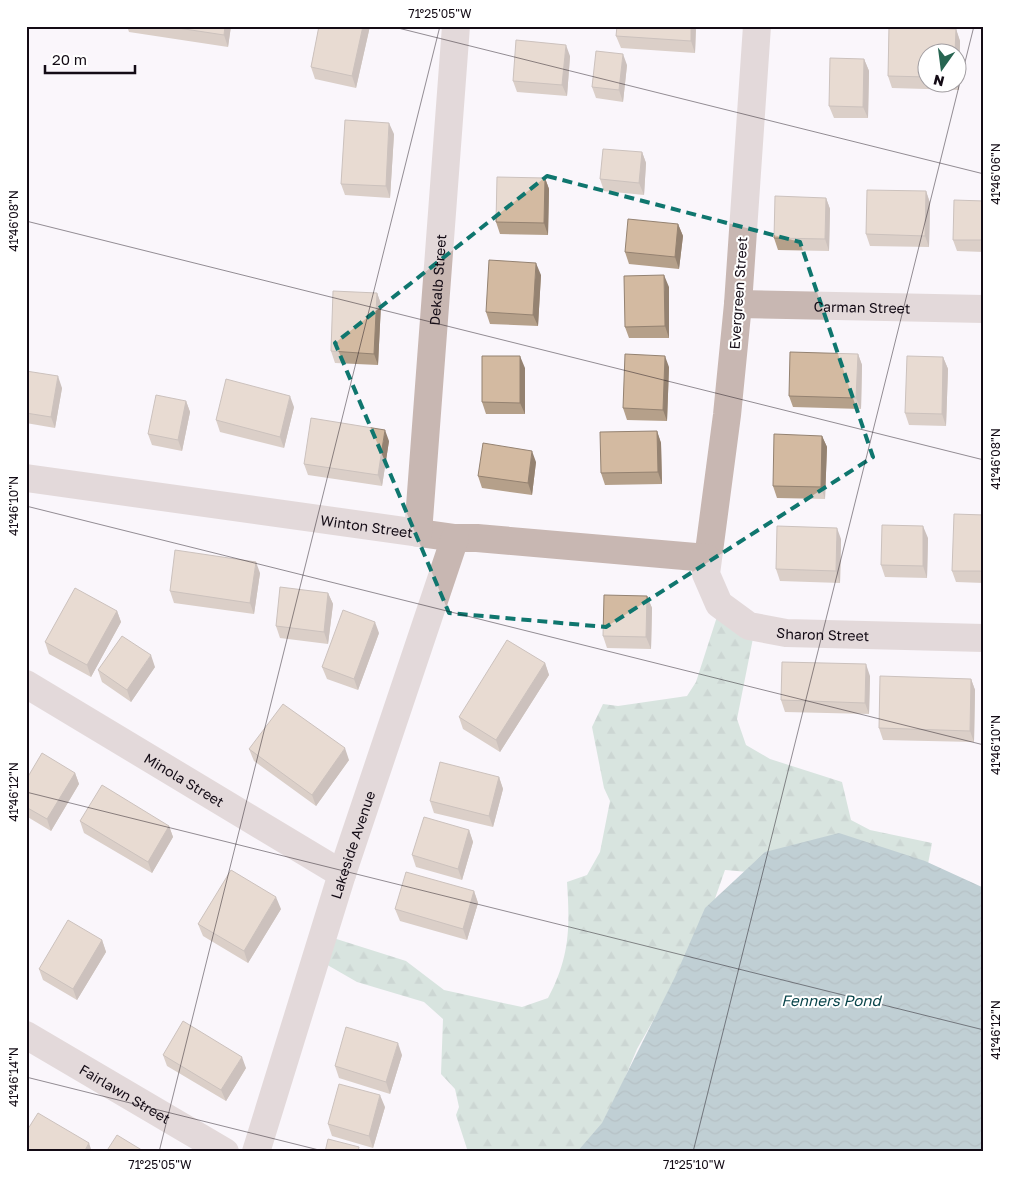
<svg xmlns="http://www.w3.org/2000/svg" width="1010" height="1178" viewBox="0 0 1010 1178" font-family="'Golos Text',sans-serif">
  <defs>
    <pattern id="forest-firs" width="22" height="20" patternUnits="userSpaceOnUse" patternTransform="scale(1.25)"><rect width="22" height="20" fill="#b0cebd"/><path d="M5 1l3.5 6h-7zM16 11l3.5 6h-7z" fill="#96b0a2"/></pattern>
    <pattern id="water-waves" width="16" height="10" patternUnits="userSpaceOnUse" patternTransform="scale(1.25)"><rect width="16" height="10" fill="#7ba0a4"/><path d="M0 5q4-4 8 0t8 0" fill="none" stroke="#648184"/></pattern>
  </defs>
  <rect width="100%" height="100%" fill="#faf6fb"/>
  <path fill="url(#forest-firs)" d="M 723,598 L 757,618 L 737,719 L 746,745 L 770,759 L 842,782 L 851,820 L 870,830 L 932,843 L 928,864 L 760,873 L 725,870 L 704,930 L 637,1049 L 594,1152 L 468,1152 L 456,1115 L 459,1107 L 455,1089 L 441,1074 L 443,1019 L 424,1002 L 357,982 L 317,959 L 327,936 L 406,961 L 444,990 L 522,1007 L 548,998 C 570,957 570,927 567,882 L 587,875 L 600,852 L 610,801 L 604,788 L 592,727 L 603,704 L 618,706 L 687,696 L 696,682 Z"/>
  <path fill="url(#water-waves)" d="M 839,833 L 925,861 L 984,888 L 984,1152 L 577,1152 L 602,1123 L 675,977 L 705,908 L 765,852 Z"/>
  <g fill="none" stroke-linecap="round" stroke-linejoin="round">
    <g stroke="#c8b7b2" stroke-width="28">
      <path id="s1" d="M 757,26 L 738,304 L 727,415 L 706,574 L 719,604 L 749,626 L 786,633 L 984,638"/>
      <path id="s2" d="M 738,304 L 984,309"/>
      <path id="s3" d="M 26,478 L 455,538 L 477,538 L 707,558"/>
      <path id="s4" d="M 418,533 L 456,26"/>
      <path id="s5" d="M 26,684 L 342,874"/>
      <path id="s6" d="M 26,1035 L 225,1152"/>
      <path id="s7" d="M 256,1152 L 342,874 L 455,538"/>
    </g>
  </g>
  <path fill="#b5a08a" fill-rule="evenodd" d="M 127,26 L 231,26 L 228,47 L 129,32 Z
    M 319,26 L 370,26 L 356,88 L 315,79 L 311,67 Z
    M 696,26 L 695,53 L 621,48 L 616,36 Z
    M 889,27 L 956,29 L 960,41 L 959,90 L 892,88 L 888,76 ZM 928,52 L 958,52 L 958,82 L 928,82 Z
    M 570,56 L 567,96 L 517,92 L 513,81 Z
    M 864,59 L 869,71 L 868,118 L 834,118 L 829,106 Z
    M 627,65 L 623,102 L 596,98 L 592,87 Z
    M 394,134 L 390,198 L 345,195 L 341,184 Z
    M 642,152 L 646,163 L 644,195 L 604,191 L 600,179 Z
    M 545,178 L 549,189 L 548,235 L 500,234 L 496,222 Z
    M 926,191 L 930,203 L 929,247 L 870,246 L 866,234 Z
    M 826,198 L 830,209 L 829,251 L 778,250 L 774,238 Z
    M 984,201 L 984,252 L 957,251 L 953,240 Z
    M 678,224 L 683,236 L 679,269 L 629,264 L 625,252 Z
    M 541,275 L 538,326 L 490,324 L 486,312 Z
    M 669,287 L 669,338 L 629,338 L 625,327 Z
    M 377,293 L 381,304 L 378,365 L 335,363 L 331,351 Z
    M 858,354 L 862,365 L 861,409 L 793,407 L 789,396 Z
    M 943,357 L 948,369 L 946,426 L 909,425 L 905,413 Z
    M 669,367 L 667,421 L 627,420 L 623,408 Z
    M 525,368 L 525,414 L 486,414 L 482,402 Z
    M 26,371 L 62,388 L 55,428 L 26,423 Z
    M 186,401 L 190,412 L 182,451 L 152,445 L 148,434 Z
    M 294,407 L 284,448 L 220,432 L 216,420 Z
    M 657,431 L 661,443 L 662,484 L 605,485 L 601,473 Z
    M 822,436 L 827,447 L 825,499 L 777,498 L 773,486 Z
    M 389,441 L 382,486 L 308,475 L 304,464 Z
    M 536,462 L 532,495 L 482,488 L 478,476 Z
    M 984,515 L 984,583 L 956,582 L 952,571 Z
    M 928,538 L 927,578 L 885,577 L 881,565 Z
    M 841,539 L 840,583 L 780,581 L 776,569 Z
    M 260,573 L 254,614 L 174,603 L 170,591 Z
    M 328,593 L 333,604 L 328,644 L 280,638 L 276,626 Z
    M 647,596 L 652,608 L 651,649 L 607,648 L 603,636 Z
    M 117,611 L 121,622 L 91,677 L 49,654 L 45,642 Z
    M 379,633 L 358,690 L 327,679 L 322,667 Z
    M 545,663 L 549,675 L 500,752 L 463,729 L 459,717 Z
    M 155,667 L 131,702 L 102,682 L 98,670 Z
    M 870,676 L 869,714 L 785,712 L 781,700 Z
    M 971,679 L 975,690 L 974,742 L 883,740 L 879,728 Z
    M 249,749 L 349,760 L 316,806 L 254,761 Z
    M 75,773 L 79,784 L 51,831 L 26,816 L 26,780 Z
    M 499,777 L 503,789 L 493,827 L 434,813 L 430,801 Z
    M 80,821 L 169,826 L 173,837 L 152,873 L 84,833 Z
    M 469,830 L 473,842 L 462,880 L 416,867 L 412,855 Z
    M 474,891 L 478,903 L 467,940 L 400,921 L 395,909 Z
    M 281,909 L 248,963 L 203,936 L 198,924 Z
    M 102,940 L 106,952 L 77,1000 L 43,980 L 39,969 Z
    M 163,1055 L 246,1068 L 226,1101 L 167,1066 Z
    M 402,1055 L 390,1094 L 339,1078 L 335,1066 Z
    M 385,1107 L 373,1148 L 332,1136 L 328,1124 Z"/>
  <path fill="#948271" d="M 225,26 L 231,26 L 228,47 L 224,35 Z
    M 363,26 L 370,26 L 356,88 L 352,76 Z
    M 691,26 L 696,26 L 695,53 L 691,41 Z
    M 956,29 L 960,41 L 959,90 L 956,82 L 958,82 L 958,52 L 955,52 Z
    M 566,45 L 570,56 L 567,96 L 562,85 Z
    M 623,54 L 627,65 L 623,102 L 619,90 Z
    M 864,59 L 869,71 L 868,118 L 863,107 Z
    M 389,123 L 394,134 L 390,198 L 386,186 Z
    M 642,152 L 646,163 L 644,195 L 639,183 Z
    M 545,178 L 549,189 L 548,235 L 544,223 Z
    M 926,191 L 930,203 L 929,247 L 925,236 Z
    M 826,198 L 830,209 L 829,251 L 825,239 Z
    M 678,224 L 683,236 L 679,269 L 675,257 Z
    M 536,263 L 541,275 L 538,326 L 533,315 Z
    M 664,275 L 669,287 L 669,338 L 665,326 Z
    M 377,293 L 381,304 L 378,365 L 374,354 Z
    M 858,354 L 862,365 L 861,409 L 856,398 Z
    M 520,356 L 525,368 L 525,414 L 520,403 Z
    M 665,356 L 669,367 L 667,421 L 663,410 Z
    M 943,357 L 948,369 L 946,426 L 942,414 Z
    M 58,376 L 62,388 L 55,428 L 51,417 Z
    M 290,396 L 294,407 L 284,448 L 280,437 Z
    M 186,401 L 190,412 L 182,451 L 178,440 Z
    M 385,430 L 389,441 L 382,486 L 378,475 Z
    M 657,431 L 661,443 L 662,484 L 658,472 Z
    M 822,436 L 827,447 L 825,499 L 821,487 Z
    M 532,451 L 536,462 L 532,495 L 528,483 Z
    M 923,526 L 928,538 L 927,578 L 923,566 Z
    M 837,528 L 841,539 L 840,583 L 836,571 Z
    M 256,562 L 260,573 L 254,614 L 250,603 Z
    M 328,593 L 333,604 L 328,644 L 324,632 Z
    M 647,596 L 652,608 L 651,649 L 646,637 Z
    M 117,611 L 121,622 L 91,677 L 87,665 Z
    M 375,622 L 379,633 L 358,690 L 354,679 Z
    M 151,655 L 155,667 L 131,702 L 127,690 Z
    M 545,663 L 549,675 L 500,752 L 496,740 Z
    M 866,664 L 870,676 L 869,714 L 865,703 Z
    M 971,679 L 975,690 L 974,742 L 970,731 Z
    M 345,748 L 349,760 L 316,806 L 312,795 Z
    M 75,773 L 79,784 L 51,831 L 47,819 Z
    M 499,777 L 503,789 L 493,827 L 489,816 Z
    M 169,826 L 173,837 L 152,873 L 148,862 Z
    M 469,830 L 473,842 L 462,880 L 458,869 Z
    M 474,891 L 478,903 L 467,940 L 463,929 Z
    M 276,897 L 281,909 L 248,963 L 244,951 Z
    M 102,940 L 106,952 L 77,1000 L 73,989 Z
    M 398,1043 L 402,1055 L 390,1094 L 386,1082 Z
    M 242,1057 L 246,1068 L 226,1101 L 221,1090 Z
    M 380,1095 L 385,1107 L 373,1148 L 369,1136 Z
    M 89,1143 L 92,1152 L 84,1152 Z"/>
  <path fill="#d3baa1" stroke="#948271" d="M 165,26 L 225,26 L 224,35 Z
    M 319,26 L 363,26 L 352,76 L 311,67 Z
    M 617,26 L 691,26 L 691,41 L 616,36 Z
    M 889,27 L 956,29 L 955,52 L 928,52 L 928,77 L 888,76 Z
    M 516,40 L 566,45 L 562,85 L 513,81 Z
    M 596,51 L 623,54 L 619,90 L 592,87 Z
    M 830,58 L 864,59 L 863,107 L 829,106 Z
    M 345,120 L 389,123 L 386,186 L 341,184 Z
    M 603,149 L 642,152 L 639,183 L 600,179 Z
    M 497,177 L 545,178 L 544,223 L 496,222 Z
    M 867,190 L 926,191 L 925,236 L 866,234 Z
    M 775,196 L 826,198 L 825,239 L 774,238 Z
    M 954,200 L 984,201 L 984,240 L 953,240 Z
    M 628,219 L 678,224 L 675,257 L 625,252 Z
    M 489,260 L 536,263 L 533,315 L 486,312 Z
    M 664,275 L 665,326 L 625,327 L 624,276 Z
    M 333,291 L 377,293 L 374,354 L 331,351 Z
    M 790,352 L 858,354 L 856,398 L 789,396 Z
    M 625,354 L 665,356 L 663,410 L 623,408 Z
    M 482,356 L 520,356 L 520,403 L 482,402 Z
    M 907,356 L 943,357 L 942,414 L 905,413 Z
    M 26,371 L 58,376 L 51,417 L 26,413 Z
    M 226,379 L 290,396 L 280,437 L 216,420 Z
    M 156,395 L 186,401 L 178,440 L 148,434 Z
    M 311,418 L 385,430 L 378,475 L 304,464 Z
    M 657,431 L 658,472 L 601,473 L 600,432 Z
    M 774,434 L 822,436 L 821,487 L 773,486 Z
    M 483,443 L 532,451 L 528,483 L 478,476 Z
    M 954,514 L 984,515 L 984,571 L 952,571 Z
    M 882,525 L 923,526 L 923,566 L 881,565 Z
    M 777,526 L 837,528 L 836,571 L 776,569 Z
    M 175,550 L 256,562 L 250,603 L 170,591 Z
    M 280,587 L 328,593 L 324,632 L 276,626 Z
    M 75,588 L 117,611 L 87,665 L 45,642 Z
    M 604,595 L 647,596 L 646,637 L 603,636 Z
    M 343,610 L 375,622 L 354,679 L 322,667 Z
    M 122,636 L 151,655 L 127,690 L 98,670 Z
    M 507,640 L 545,663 L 496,740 L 459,717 Z
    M 782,662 L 866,664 L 865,703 L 781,700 Z
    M 880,676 L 971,679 L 970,731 L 879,728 Z
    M 283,704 L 345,748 L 312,795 L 249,749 Z
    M 42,753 L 75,773 L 47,819 L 26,807 L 26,780 Z
    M 440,762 L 499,777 L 489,816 L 430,801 Z
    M 102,785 L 169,826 L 148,862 L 80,821 Z
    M 424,817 L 469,830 L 458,869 L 412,855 Z
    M 231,870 L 276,897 L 244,951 L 198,924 Z
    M 406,872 L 474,891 L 463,929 L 395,909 Z
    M 68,920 L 102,940 L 73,989 L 39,969 Z
    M 183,1021 L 242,1057 L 221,1090 L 163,1055 Z
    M 346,1027 L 398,1043 L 386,1082 L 335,1066 Z
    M 339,1084 L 380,1095 L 369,1136 L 328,1124 Z
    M 38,1113 L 89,1143 L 84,1152 L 29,1152 L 26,1150 L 26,1132 Z
    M 117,1135 L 145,1152 L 106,1152 Z
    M 328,1139 L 359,1147 L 358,1152 L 325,1152 Z"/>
  <path d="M0 0H1010V1178H0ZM 547,176 L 800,242 L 873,457 L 606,627 L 449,613 L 335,343 Z" fill="#faf6fb" fill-opacity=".55" fill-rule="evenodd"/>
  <path fill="none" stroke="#0f766e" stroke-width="4" stroke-dasharray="10 6" stroke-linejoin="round" d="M 547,176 L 800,242 L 873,457 L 606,627 L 449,613 L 335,343 Z"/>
  <path fill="none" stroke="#130b15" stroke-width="1" stroke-opacity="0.45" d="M 390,26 L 984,174M 26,221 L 984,460M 26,506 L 984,745M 26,792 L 984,1030M 26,1077 L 327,1152M 159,1152 L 440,26M 693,1152 L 974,26"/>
  <g text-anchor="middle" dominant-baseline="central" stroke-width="4" stroke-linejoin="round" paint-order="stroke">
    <g font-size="14" fill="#130b15" stroke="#fff">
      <text stroke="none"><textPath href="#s4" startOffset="254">Dekalb Street</textPath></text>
      <text transform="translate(738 293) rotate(-86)">Evergreen Street</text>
      <text stroke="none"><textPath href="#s2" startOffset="124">Carman Street</textPath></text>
      <text stroke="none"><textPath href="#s3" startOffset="344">Winton Street</textPath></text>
      <text stroke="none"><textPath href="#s1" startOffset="695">Sharon Street</textPath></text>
      <text stroke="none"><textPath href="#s5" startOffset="185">Minola Street</textPath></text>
      <text stroke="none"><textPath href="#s7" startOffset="322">Lakeside Avenue</textPath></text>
      <text stroke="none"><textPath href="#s6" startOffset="115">Fairlawn Street</textPath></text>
    </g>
    <g font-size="15" font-style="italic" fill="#09444a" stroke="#fff">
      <text x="831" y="1000">Fenners Pond</text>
    </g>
  </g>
  <rect width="1010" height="1178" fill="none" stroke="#ffffff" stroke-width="55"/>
  <g transform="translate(942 68) rotate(194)"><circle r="24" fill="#ffffff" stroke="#a19da1"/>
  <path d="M0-4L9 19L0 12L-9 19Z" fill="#276551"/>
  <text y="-8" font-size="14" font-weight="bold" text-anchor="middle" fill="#130b15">N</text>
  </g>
  <path d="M45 65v8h90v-8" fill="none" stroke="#130b15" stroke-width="2.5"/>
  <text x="52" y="65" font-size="15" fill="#130b15" stroke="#ffffff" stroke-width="4" paint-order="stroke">20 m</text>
  <rect x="28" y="28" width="954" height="1122" fill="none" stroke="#130b15" stroke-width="2"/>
  <g font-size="12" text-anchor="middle" fill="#130b15">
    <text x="440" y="18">71°25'05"W</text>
    <text transform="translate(996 174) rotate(-90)" y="4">41°46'06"N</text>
    <text transform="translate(14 221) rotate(-90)" y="4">41°46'08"N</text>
    <text transform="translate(996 459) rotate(-90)" y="4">41°46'08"N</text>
    <text transform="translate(14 506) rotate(-90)" y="4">41°46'10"N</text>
    <text transform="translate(996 745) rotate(-90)" y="4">41°46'10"N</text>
    <text transform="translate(14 792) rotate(-90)" y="4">41°46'12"N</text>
    <text transform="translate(996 1030) rotate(-90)" y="4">41°46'12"N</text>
    <text transform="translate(14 1077) rotate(-90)" y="4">41°46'14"N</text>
    <text x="160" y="1169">71°25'05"W</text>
    <text x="694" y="1169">71°25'10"W</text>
  </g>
</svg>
